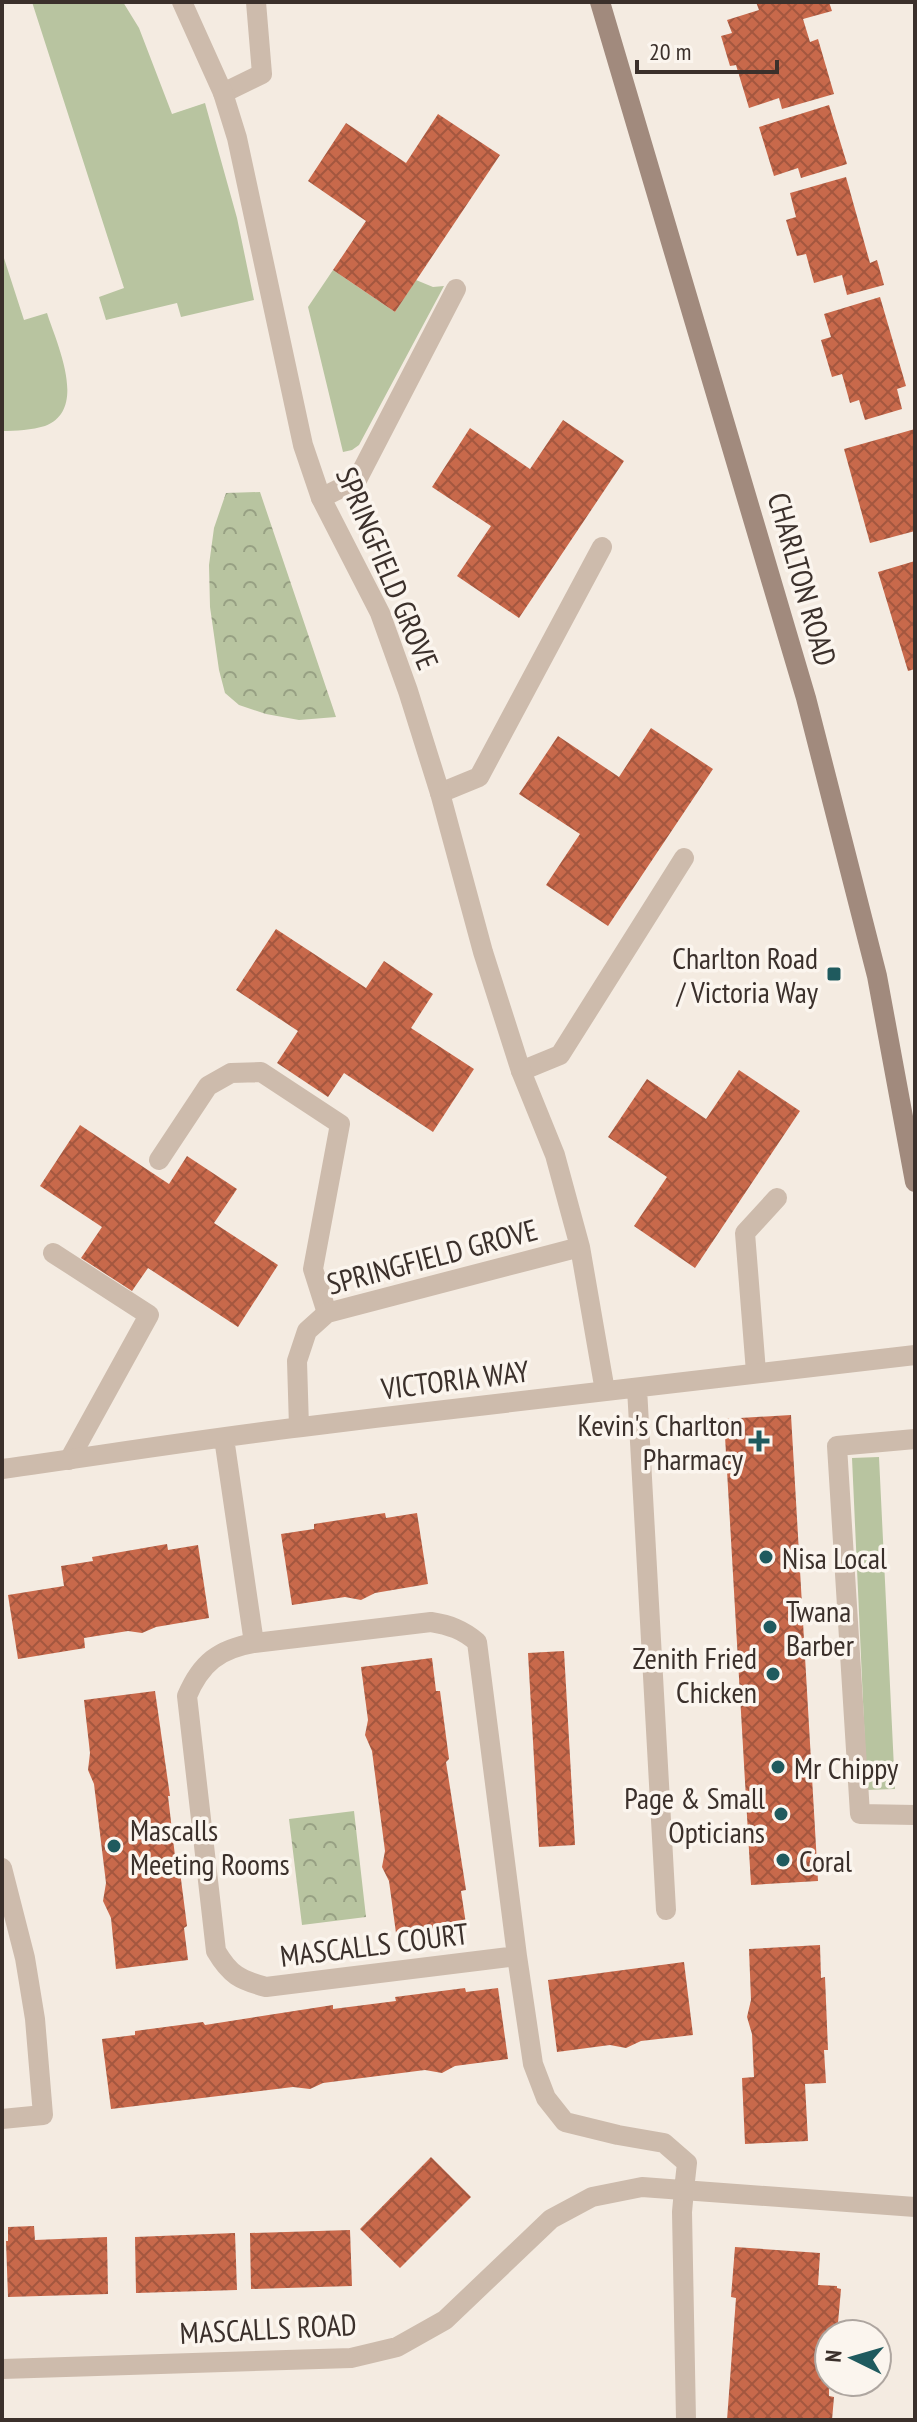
<svg xmlns="http://www.w3.org/2000/svg" width="917" height="2422" viewBox="0 0 917 2422" font-family="'PT Sans Narrow',sans-serif">
  <defs>
    <pattern id="park-crowns" width="20" height="18" patternUnits="userSpaceOnUse" patternTransform="scale(2)"><rect width="20" height="18" fill="#b8c4a0"/><path d="M2 6a3 3 0 1 1 6 0M12 15a3 3 0 1 1 6 0" fill="none" stroke="#97a083"/></pattern>
    <pattern id="building-cross-hatch" width="8" height="8" patternUnits="userSpaceOnUse" patternTransform="scale(2)"><rect width="8" height="8" fill="#c8694b"/><path d="M0 0l8 8M0 8l8-8" fill="none" stroke="#a4573f"/></pattern>
  </defs>
  <rect width="100%" height="100%" fill="#f4ebe1"/>
  <path fill="#b8c4a0" d="M 32,2 L 123,2 L 139,28 L 172,114 L 205,103 L 237,218 L 254,300 L 181,317 L 177,303 L 106,320 L 99,297 L 124,288 Z
    M 2,252 L 24,320 L 47,313 C 56,342 89,410 45,426 C 32,430 16,431 2,431 Z
    M 333,270 L 395,312 L 416,280 L 433,287 L 444,286 L 359,445 L 352,450 L 343,452 L 308,307 Z
    M 879,1457 L 895,1789 L 867,1790 L 852,1458 Z"/>
  <path fill="url(#park-crowns)" d="M 260,492 L 336,717 L 299,720 L 266,714 L 239,705 L 225,693 L 219,670 L 210,607 L 209,565 L 214,528 L 226,493 Z
    M 354,1811 L 366,1917 L 302,1925 L 289,1819 Z"/>
  <path fill="url(#building-cross-hatch)" d="M 756,2 L 829,2 L 832,11 L 803,19 L 810,42 L 818,39 L 834,94 L 782,109 L 779,98 L 749,108 L 736,65 L 730,66 L 721,36 L 732,33 L 727,20 L 759,10 Z
    M 829,105 L 847,164 L 801,178 L 798,168 L 774,176 L 759,127 Z
    M 438,114 L 500,155 L 395,312 L 333,270 L 366,221 L 308,181 L 346,123 L 406,163 Z
    M 846,177 L 870,263 L 877,260 L 884,285 L 847,295 L 842,275 L 814,283 L 806,254 L 797,256 L 786,220 L 796,217 L 790,193 Z
    M 880,297 L 906,386 L 897,389 L 902,409 L 865,420 L 859,400 L 850,403 L 842,374 L 832,377 L 821,340 L 831,337 L 824,314 Z
    M 563,420 L 624,461 L 519,618 L 457,576 L 491,526 L 432,487 L 470,428 L 530,469 Z
    M 915,429 L 915,531 L 870,543 L 844,449 Z
    M 915,561 L 915,669 L 908,671 L 878,572 Z
    M 651,728 L 713,769 L 608,926 L 546,885 L 580,834 L 519,794 L 558,736 L 619,777 Z
    M 276,929 L 366,988 L 384,961 L 433,994 L 411,1028 L 474,1069 L 433,1132 L 344,1073 L 328,1097 L 277,1063 L 298,1031 L 236,990 Z
    M 739,1070 L 800,1111 L 695,1268 L 634,1226 L 667,1177 L 608,1137 L 647,1079 L 706,1119 Z
    M 80,1125 L 169,1184 L 187,1156 L 237,1189 L 214,1223 L 278,1265 L 238,1327 L 148,1268 L 132,1291 L 81,1258 L 102,1227 L 40,1186 Z
    M 791,1415 L 818,1881 L 751,1885 L 724,1419 Z
    M 385,1513 L 386,1518 L 417,1513 L 428,1584 L 375,1593 L 361,1600 L 345,1597 L 292,1605 L 281,1534 L 314,1529 L 314,1524 Z
    M 167,1544 L 168,1550 L 198,1545 L 209,1618 L 156,1627 L 142,1633 L 128,1631 L 84,1638 L 85,1648 L 18,1659 L 8,1595 L 64,1586 L 61,1566 L 93,1561 L 92,1557 Z
    M 564,1651 L 575,1845 L 539,1847 L 528,1653 Z
    M 432,1658 L 436,1691 L 440,1691 L 449,1759 L 446,1762 L 466,1890 L 461,1891 L 466,1924 L 396,1933 L 389,1881 L 382,1867 L 385,1851 L 372,1751 L 365,1735 L 368,1720 L 361,1667 Z
    M 155,1691 L 170,1796 L 168,1796 L 175,1856 L 178,1856 L 187,1926 L 184,1928 L 188,1960 L 116,1969 L 111,1918 L 103,1901 L 106,1883 L 94,1784 L 88,1770 L 90,1753 L 84,1700 Z
    M 820,1945 L 821,1978 L 825,1977 L 828,2050 L 824,2050 L 826,2083 L 805,2084 L 808,2141 L 745,2144 L 742,2078 L 754,2077 L 752,2034 L 747,2017 L 751,2000 L 749,1949 Z
    M 684,1962 L 693,2035 L 641,2041 L 626,2048 L 610,2045 L 557,2052 L 548,1980 Z
    M 465,1988 L 466,1992 L 498,1988 L 508,2059 L 455,2066 L 442,2073 L 425,2070 L 323,2083 L 310,2089 L 293,2087 L 111,2109 L 102,2039 L 135,2035 L 135,2031 L 203,2022 L 205,2025 L 333,2005 L 333,2009 L 396,2001 L 395,1997 Z
    M 431,2157 L 471,2197 L 400,2268 L 360,2229 Z
    M 34,2226 L 35,2240 L 107,2237 L 108,2294 L 8,2297 L 6,2241 L 8,2241 L 8,2227 Z
    M 350,2230 L 352,2286 L 251,2289 L 250,2233 Z
    M 235,2233 L 237,2290 L 136,2293 L 135,2237 Z
    M 735,2247 L 820,2253 L 818,2285 L 837,2286 L 837,2288 L 841,2289 L 837,2334 L 829,2334 L 829,2396 L 834,2397 L 832,2420 L 727,2420 L 736,2298 L 731,2297 Z"/>
  <g fill="none" stroke-linecap="round" stroke-linejoin="round">
    <path stroke="#cdbbac" stroke-width="20" d="M 223,93 L 262,74 L 256,2
      M 321,498 L 357,480 L 456,289
      M 440,793 L 479,777 L 602,547
      M 521,1071 L 560,1055 L 684,858
      M 159,1160 L 208,1086 L 231,1073 L 261,1072 L 340,1124 L 313,1269 L 327,1313
      M 53,1253 L 149,1315 L 69,1460
      M 756,1372 L 745,1233 L 777,1198
      M 915,1439 L 837,1446 L 860,1814 L 915,1815
      M 2,1868 L 25,1958 L 35,2019 L 43,2115 L 2,2119
      M 684,2190 L 682,2212 L 686,2420"/>
    <path stroke="#cdbbac" stroke-width="20" d="M 182,2 L 223,93 L 237,138 L 303,445 L 321,498 L 380,613 L 408,691 L 440,793 L 483,952 L 521,1071 L 555,1155 L 580,1247 L 327,1313 L 307,1331 L 297,1361 L 299,1427
      M 580,1247 L 605,1391
      M 637,1388 L 666,1910
      M 224,1438 L 254,1643 C 219,1649 201,1663 187,1696 L 216,1951 C 230,1975 240,1980 266,1987 L 517,1956 L 533,2064 L 546,2098 L 565,2122 L 618,2135 L 664,2143 L 687,2163 L 684,2190
      M 2,1469 C 102,1455 202,1439 302,1427 C 506,1402 710,1378 915,1355
      M 254,1643 L 431,1622 C 450,1625 463,1630 477,1642 L 517,1956
      M 2,2369 L 351,2358 L 397,2347 L 445,2320 L 551,2219 L 592,2197 L 642,2187 L 915,2207"/>
    <path stroke="#a18a7d" stroke-width="20" d="M 600,2 L 806,698 L 877,976 L 915,1182"/>
  </g>
  <g fill="#1f5a5e" stroke="#fbf5ee" stroke-width="3">
    <rect x="826" y="966" width="16" height="16" rx="4"/>
    <path d="M755 1429h8v8h8v8h-8v8h-8v-8h-8v-8h8z"/>
    <circle cx="766" cy="1557" r="8"/>
    <circle cx="770" cy="1627" r="8"/>
    <circle cx="773" cy="1674" r="8"/>
    <circle cx="778" cy="1767" r="8"/>
    <circle cx="781" cy="1814" r="8"/>
    <circle cx="114" cy="1846" r="8"/>
    <circle cx="783" cy="1860" r="8"/>
  </g>
  <g text-anchor="middle" dominant-baseline="central" stroke-width="7" stroke-linejoin="round" paint-order="stroke">
    <g font-size="30" fill="#3b302b" stroke="#fbf5ee">
      <text transform="translate(388 568) rotate(67)">SPRINGFIELD GROVE</text>
      <text transform="translate(803 579) rotate(74)">CHARLTON ROAD</text>
      <text transform="translate(432 1256) rotate(-15)">SPRINGFIELD GROVE</text>
      <text transform="translate(455 1379) rotate(-7)">VICTORIA WAY</text>
      <text transform="translate(374 1944) rotate(-7)">MASCALLS COURT</text>
      <text transform="translate(268 2328) rotate(-3)">MASCALLS ROAD</text>
    </g>
    <g font-size="30" fill="#3b302b" stroke="#fbf5ee" text-anchor="start">
      <text x="818" y="957" text-anchor="end">Charlton Road<tspan x="818" dy="34">/ Victoria Way</tspan></text>
      <text x="743" y="1424" text-anchor="end">Kevin's Charlton<tspan x="743" dy="34">Pharmacy</tspan></text>
      <text x="782" y="1557">Nisa Local</text>
      <text x="786" y="1610">Twana<tspan x="786" dy="34">Barber</tspan></text>
      <text x="757" y="1657" text-anchor="end">Zenith Fried<tspan x="757" dy="34">Chicken</tspan></text>
      <text x="794" y="1767">Mr Chippy</text>
      <text x="765" y="1797" text-anchor="end">Page &amp; Small<tspan x="765" dy="34">Opticians</tspan></text>
      <text x="130" y="1829">Mascalls<tspan x="130" dy="34">Meeting Rooms</tspan></text>
      <text x="799" y="1860">Coral</text>
    </g>
  </g>
  <rect width="917" height="2422" fill="none" stroke="#3b302b" stroke-width="8"/>
  <g transform="translate(853 2358) rotate(275)"><circle r="38" fill="#fbf5ee" stroke="#aea6a0" stroke-width="2"/>
  <path d="M0-6L14 30L0 20L-14 30Z" fill="#1f5a5e"/>
  <text y="-12" font-size="22" font-weight="bold" text-anchor="middle" fill="#3b302b">N</text>
  </g>
  <path d="M637 60v12h140v-12" fill="none" stroke="#3b302b" stroke-width="4"/>
  <text x="649" y="60" font-size="24" fill="#3b302b" stroke="#fbf5ee" stroke-width="6" paint-order="stroke">20 m</text>
</svg>
